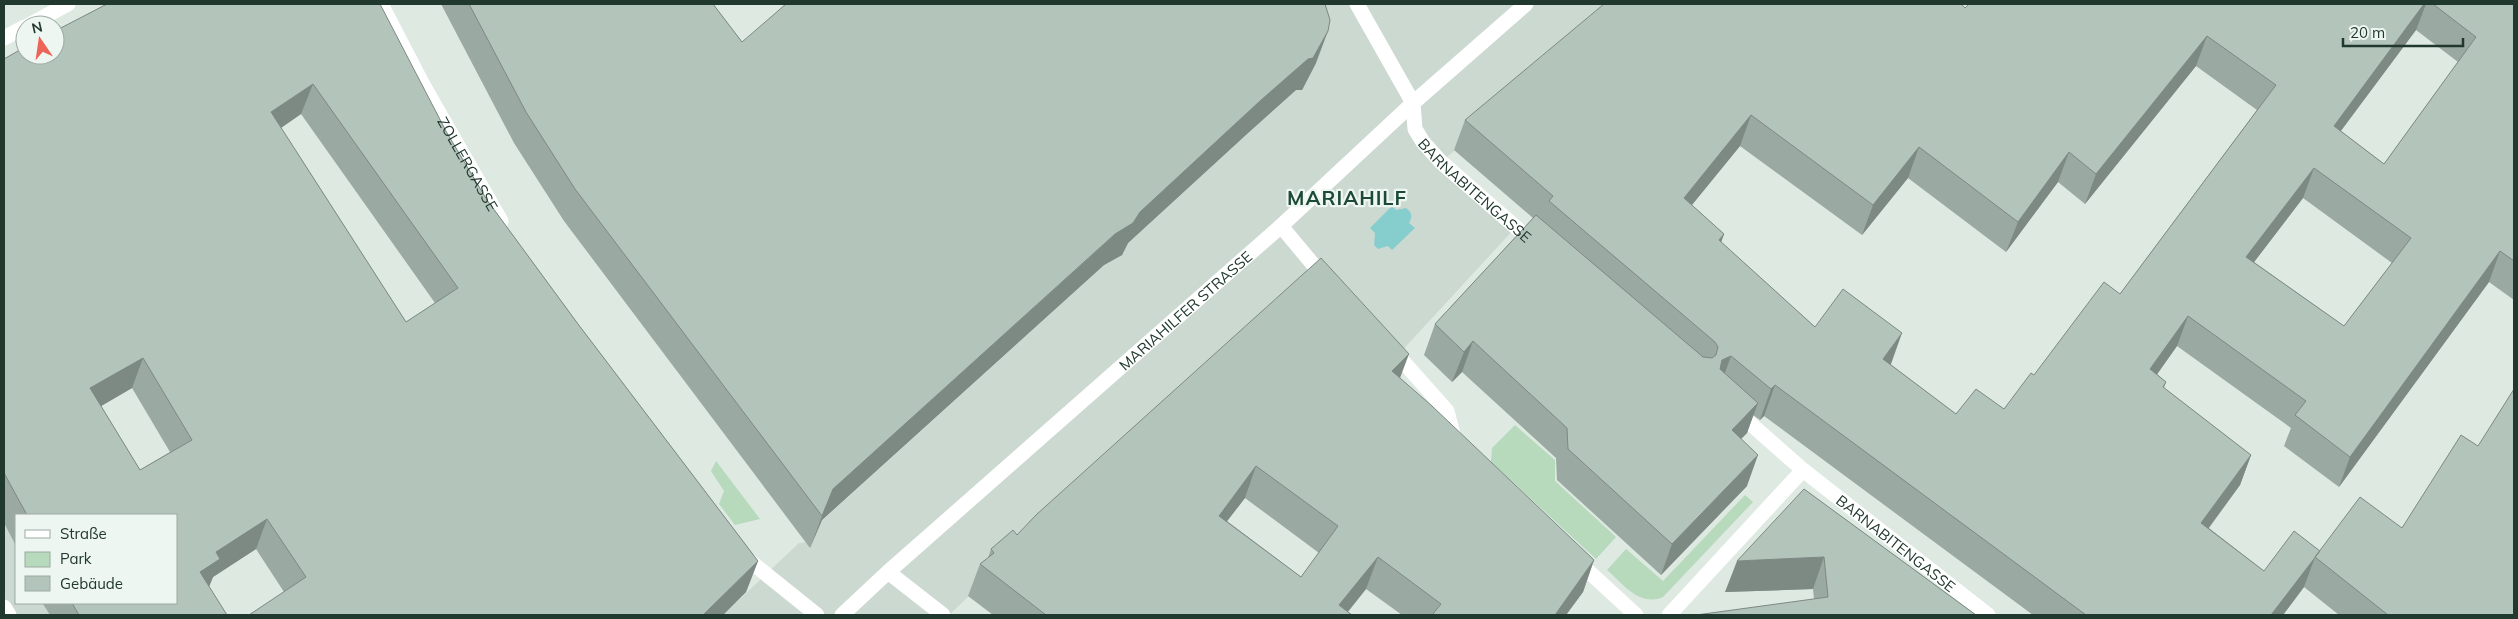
<svg xmlns="http://www.w3.org/2000/svg" width="2518" height="619" viewBox="0 0 2518 619" font-family="Mulish,sans-serif">
  <rect width="100%" height="100%" fill="#dee9e2"/>
  <path fill="#ccd9d1" d="M 1296,4 L 1630,4 L 1441,162 L 1516,227 L 1398,355 L 970,595 L 949,615 L 723,615 L 799,543 L 813,541 L 815,527 L 1104,265 L 1121,255 L 1128,243 L 1248,133 L 1296,90 L 1302,89 Z
    M 4,523 L 16,546 L 16,603 L 44,603 L 50,615 L 4,615 Z"/>
  <path fill="#b6dabb" d="M 1515,425 L 1555,460 L 1555,481 L 1616,537 L 1596,559 L 1491,462 L 1492,448 Z
    M 716,461 L 760,519 L 735,525 L 719,504 L 724,491 L 711,471 Z
    M 1745,495 L 1753,502 L 1663,597 C 1640,607 1624,585 1607,570 L 1626,549 L 1663,581 Z"/>
  <path fill="#86cece" d="M 1392,206 L 1396,210 L 1406,208 C 1412,213 1413,216 1409,223 L 1415,228 L 1392,250 L 1388,246 L 1378,249 L 1374,245 L 1375,233 L 1370,228 Z"/>
  <g fill="none" stroke-linecap="round" stroke-linejoin="round">
    <g stroke="#fff" stroke-width="15">
      <path id="s1" d="M 381,4 L 422,83 L 501,221"/>
      <path id="s2" d="M 1357,4 L 1413,103 L 1415,129 L 1423,142 L 1441,162 L 1535,244"/>
      <path d="M 29,25 L 68,4"/>
      <path d="M 4,38 L 25,27"/>
      <path d="M 1281,226 L 1326,280"/>
      <path d="M 1392,349 L 1447,411 L 1455,442"/>
      <path id="s3" d="M 1735,410 L 1803,470 L 1988,615"/>
      <path d="M 741,554 L 817,615"/>
      <path d="M 1574,558 L 1636,615"/>
      <path d="M 888,572 L 943,615"/>
      <path d="M 4,607 L 9,615"/>
      <path id="s4" d="M 842,615 L 888,572 L 1281,226 L 1413,103 L 1526,4"/>
      <path d="M 1669,615 L 1803,470"/>
    </g>
  </g>
  <path fill="#9aa9a1" fill-rule="evenodd" d="M 107,4 L 447,133 L 487,200 L 578,324 L 758,561 L 746,592 L 723,615 L 249,615 L 284,592 L 256,549 L 213,577 L 209,587 L 227,615 L 50,615 L 43,604 L 44,603 L 176,603 L 176,515 L 16,515 L 16,546 L 4,523 L 4,59 ZM 301,114 L 435,303 L 406,322 L 281,128 ZM 132,388 L 170,452 L 140,470 L 101,406 Z
    M 441,4 L 713,4 L 742,42 L 1316,63 L 1302,90 L 1296,90 L 1248,133 L 1128,243 L 1122,255 L 1104,265 L 822,520 L 810,548 L 564,221 L 514,143 Z
    M 1969,4 L 2514,4 L 2514,300 L 2489,282 L 2339,487 L 2284,446 L 2291,428 L 2177,346 L 2157,374 L 2166,382 L 2164,388 L 2251,455 L 2240,485 L 2209,528 L 2264,571 L 2320,551 L 2514,615 L 2339,615 L 2304,587 L 2283,615 L 2033,615 L 1764,416 L 1760,420 L 1753,415 L 1747,433 L 1741,439 L 1747,486 L 1661,575 L 1557,480 L 1556,458 L 1462,372 L 1452,382 L 1424,355 L 1435,324 L 1533,218 L 1454,150 L 1465,120 L 1965,8 ZM 2416,30 L 2458,62 L 2384,164 L 2341,131 ZM 2196,66 L 2257,110 L 2120,294 L 2034,375 L 2004,409 L 1956,414 L 1890,364 L 1815,327 L 1721,242 L 1724,234 L 1692,205 L 1740,146 L 1862,235 L 1908,178 L 2006,252 L 2058,182 L 2085,204 ZM 2303,198 L 2392,263 L 2344,326 L 2254,262 Z
    M 1400,378 L 1594,560 L 1583,592 L 1566,615 L 1402,615 L 1366,589 L 1348,612 L 1352,615 L 993,615 L 968,596 L 980,564 L 988,558 L 991,549 L 1017,535 ZM 1245,498 L 1319,553 L 1301,577 L 1227,521 Z
    M 1804,489 L 1976,615 L 1814,599 L 1813,589 L 1725,592 Z"/>
  <path fill="#7d8983" d="M 2424,4 L 2426,4 L 2416,30 L 2322,156 L 2334,126 Z
    M 1328,31 L 1316,63 L 1302,90 L 1296,90 L 1248,133 L 1128,243 L 1122,255 L 1104,265 L 822,520 L 810,548 L 822,516 L 833,489 L 1140,212 L 1260,101 Z
    M 2207,36 L 2196,66 L 2085,204 L 2096,174 Z
    M 313,84 L 301,114 L 259,143 L 271,112 Z
    M 1751,115 L 1740,146 L 1673,228 L 1684,198 Z
    M 1919,147 L 1908,178 L 1862,235 L 1873,205 Z
    M 2069,152 L 2058,182 L 2006,252 L 2018,222 Z
    M 2314,168 L 2303,198 L 2235,287 L 2246,257 Z
    M 1724,234 L 1713,265 L 1719,240 Z
    M 2500,251 L 2489,282 L 2339,487 L 2350,457 Z
    M 2188,316 L 2177,346 L 2139,400 L 2150,369 Z
    M 1902,333 L 1891,364 L 1871,389 L 1883,359 Z
    M 1473,341 L 1462,372 L 1452,382 L 1464,352 Z
    M 1409,354 L 1397,386 L 1392,371 Z
    M 1731,356 L 1720,387 L 1711,390 L 1722,360 Z
    M 143,358 L 132,388 L 79,419 L 90,388 Z
    M 1775,385 L 1764,416 L 1760,420 L 1771,389 Z
    M 1758,403 L 1747,433 L 1720,460 L 1732,430 Z
    M 1758,455 L 1747,486 L 1661,575 L 1672,544 Z
    M 2251,455 L 2240,485 L 2190,553 L 2201,523 Z
    M 1256,466 L 1245,498 L 1207,547 L 1219,516 Z
    M 267,519 L 256,549 L 213,577 L 208,589 L 200,572 L 216,552 Z
    M 1378,557 L 1366,589 L 1345,615 L 1339,605 Z
    M 1824,557 L 1813,589 L 1725,592 L 1737,561 Z
    M 2315,557 L 2304,587 L 2283,615 L 2271,615 Z
    M 1594,560 L 1583,592 L 1566,615 L 1555,615 Z
    M 758,561 L 746,592 L 723,615 L 703,615 Z"/>
  <path fill="#b3c4bb" stroke="#7d8983" fill-rule="evenodd" d="M 107,4 L 380,4 L 447,133 L 487,200 L 578,324 L 758,561 L 703,615 L 249,615 L 306,577 L 267,519 L 216,552 L 220,559 L 200,572 L 227,615 L 79,615 L 72,603 L 176,603 L 176,515 L 27,515 L 4,473 L 4,59 L 25,47 L 25,55 L 55,55 L 55,31 ZM 313,84 L 458,288 L 406,322 L 271,112 ZM 143,358 L 192,440 L 140,470 L 90,388 Z
    M 469,4 L 713,4 L 742,42 L 786,4 L 1325,4 L 1330,20 L 1328,31 L 1313,58 L 1308,59 L 1260,101 L 1140,212 L 1133,223 L 1115,234 L 833,489 L 822,516 L 575,189 L 526,112 Z
    M 1604,4 L 1961,4 L 1965,8 L 1969,4 L 2424,4 L 2334,126 L 2384,164 L 2476,37 L 2433,4 L 2514,4 L 2514,261 L 2500,251 L 2350,457 L 2295,415 L 2306,401 L 2188,316 L 2150,369 L 2166,382 L 2163,387 L 2251,455 L 2201,523 L 2264,571 L 2294,531 L 2320,551 L 2271,615 L 2086,615 L 1775,385 L 1771,389 L 1731,356 L 1722,360 L 1720,369 L 1758,403 L 1732,430 L 1758,455 L 1672,544 L 1568,449 L 1567,428 L 1473,341 L 1464,352 L 1435,324 L 1536,215 L 1703,357 L 1712,358 L 1716,355 L 1718,347 L 1715,342 L 1549,201 L 1553,196 L 1465,120 ZM 2207,36 L 2276,85 L 2120,294 L 2104,282 L 2034,375 L 2031,373 L 2004,409 L 1976,389 L 1956,414 L 1883,359 L 1902,333 L 1843,289 L 1815,327 L 1719,240 L 1724,234 L 1684,198 L 1751,115 L 1873,205 L 1919,147 L 2018,222 L 2069,152 L 2096,174 ZM 2314,168 L 2411,238 L 2344,326 L 2246,257 Z
    M 1321,258 L 1409,354 L 1392,371 L 1432,406 L 1594,560 L 1555,615 L 1432,615 L 1441,604 L 1378,557 L 1339,605 L 1352,615 L 1046,615 L 980,564 L 994,553 L 991,549 L 1013,530 L 1017,535 L 1036,515 ZM 1256,466 L 1338,526 L 1301,577 L 1219,516 Z
    M 2514,389 L 2514,615 L 2388,615 L 2315,557 L 2360,497 L 2402,528 L 2461,435 L 2478,446 Z
    M 1804,489 L 1976,615 L 1696,615 L 1828,597 L 1824,557 L 1737,561 Z"/>
  <g text-anchor="middle" dominant-baseline="central" stroke-width="4.5" stroke-linejoin="round" paint-order="stroke">
    <g font-size="15" fill="#20382e" stroke="#eef6f1">
      <text stroke="none"><textPath href="#s1" startOffset="182">ZOLLERGASSE</textPath></text>
      <text stroke="none"><textPath href="#s2" startOffset="226">BARNABITENGASSE</textPath></text>
      <text stroke="none"><textPath href="#s4" startOffset="459">MARIAHILFER STRASSE</textPath></text>
      <text stroke="none"><textPath href="#s3" startOffset="209">BARNABITENGASSE</textPath></text>
    </g>
    <g font-size="20" font-weight="bold" letter-spacing="1" fill="#1d4937" stroke="#eef6f1">
      <text x="1347" y="197">MARIAHILF</text>
    </g>
  </g>
  <rect width="2518" height="619" fill="none" stroke="#20382e" stroke-width="10"/>
  <rect x="15" y="514" width="162" height="90" fill="#eef6f1" stroke="#9caaa3"/>
  <rect x="25" y="530" width="25" height="8" fill="#ffffff" stroke="#9caaa3"/>
  <text x="60" y="539" font-size="15" fill="#20382e">Straße</text>
  <rect x="25" y="552" width="25" height="15" fill="#b6dabb" stroke="#9caaa3"/>
  <text x="60" y="564" font-size="15" fill="#20382e">Park</text>
  <rect x="25" y="576" width="25" height="15" fill="#b3c4bb" stroke="#9caaa3"/>
  <text x="60" y="589" font-size="15" fill="#20382e">Gebäude</text>
  <g transform="translate(40 40) rotate(347)"><circle r="24" fill="#eef6f1" stroke="#9caaa3"/>
  <path d="M0-4L9 19L0 12L-9 19Z" fill="#ee6456"/>
  <text y="-8" font-size="14" font-weight="bold" text-anchor="middle" fill="#20382e">N</text>
  </g>
  <path d="M2343 38v8h120v-8" fill="none" stroke="#20382e" stroke-width="2.5"/>
  <text x="2350" y="38" font-size="15" fill="#20382e" stroke="#eef6f1" stroke-width="4" paint-order="stroke">20 m</text>
</svg>
